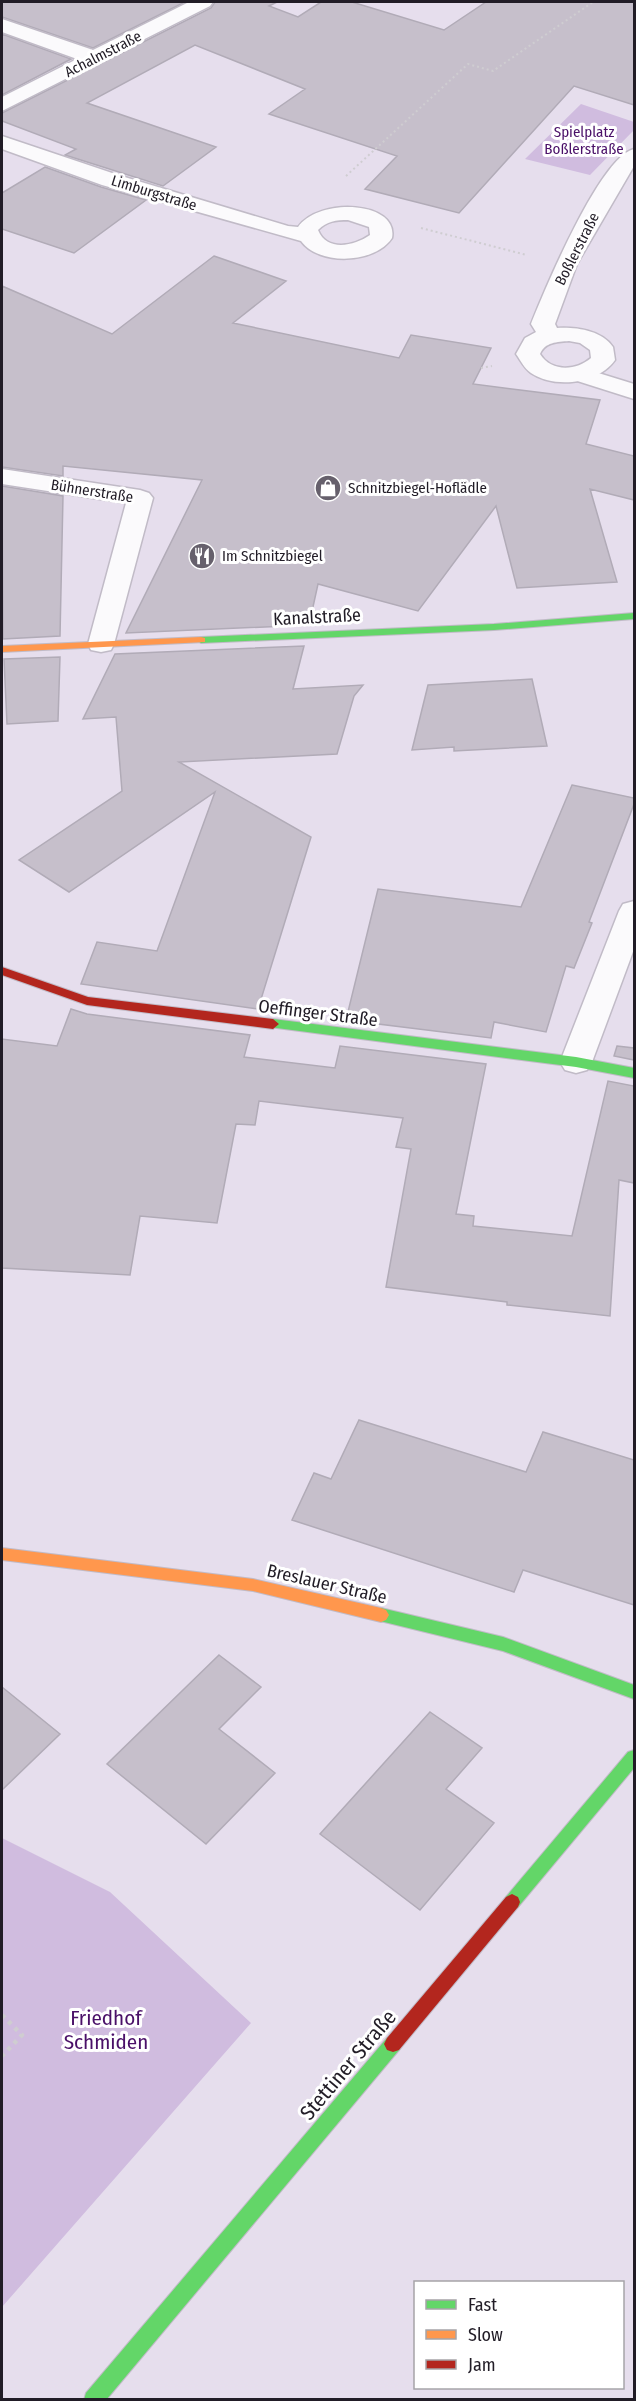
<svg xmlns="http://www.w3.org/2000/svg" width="636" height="2401" viewBox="0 0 636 2401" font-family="'Fira Sans Condensed',sans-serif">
  <rect width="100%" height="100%" fill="#e6deed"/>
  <path fill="#d0bcdf" d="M 581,104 L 634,122 L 634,130 L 590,175 L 525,159 Z
    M 2,1838 L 110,1892 L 251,2023 L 2,2307 Z"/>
  <path fill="#c6bfcb" stroke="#b1abb7" stroke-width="1.5" d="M 2,2 L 185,2 L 93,48 L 2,17 Z
    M 215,2 L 277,2 L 269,6 L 298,17 L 321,2 L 352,2 L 444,30 L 486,2 L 634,2 L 634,105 L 574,86 L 459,213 L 365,189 L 397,156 L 269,114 L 305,89 L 195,45 L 87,103 L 216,147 L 163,186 L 65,155 L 76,149 L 2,121 L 2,113 L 211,8 Z
    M 2,34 L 71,59 L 2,95 Z
    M 45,167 L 101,187 L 146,200 L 74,253 L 2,229 L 2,193 Z
    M 214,256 L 286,281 L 233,323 L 399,358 L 411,335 L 491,348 L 473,384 L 600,400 L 586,444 L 634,456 L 634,500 L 590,489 L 617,582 L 517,588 L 496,506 L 418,611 L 318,584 L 309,625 L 126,633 L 202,480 L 63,466 L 63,476 L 2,467 L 2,286 L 112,334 Z
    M 2,486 L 63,496 L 60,636 L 3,639 Z
    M 304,646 L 293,689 L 363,685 L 354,696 L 337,754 L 179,762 L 311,837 L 258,1009 L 81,984 L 97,942 L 157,951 L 215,792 L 69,892 L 19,860 L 122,791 L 116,717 L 83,719 L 115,654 Z
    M 60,657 L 58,721 L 7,724 L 4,659 Z
    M 532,679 L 547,746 L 454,751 L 454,747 L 412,750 L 428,685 Z
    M 572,785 L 634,798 L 634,804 L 589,922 L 592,923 L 574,968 L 566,966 L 546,1032 L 494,1022 L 491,1038 L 346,1020 L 378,889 L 521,907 Z
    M 71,1009 L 87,1014 L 250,1035 L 244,1057 L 335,1068 L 340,1046 L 486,1064 L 456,1214 L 474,1216 L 473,1226 L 572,1236 L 608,1081 L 634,1086 L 634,1183 L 619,1180 L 610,1316 L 507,1305 L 507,1302 L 386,1287 L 411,1149 L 396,1147 L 403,1118 L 259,1101 L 255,1125 L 236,1124 L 217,1223 L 140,1216 L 130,1275 L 2,1268 L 2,1039 L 57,1046 Z
    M 617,1046 L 634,1048 L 634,1060 L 614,1056 Z
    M 359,1420 L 526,1472 L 543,1432 L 634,1460 L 634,1605 L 523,1570 L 514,1592 L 292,1520 L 314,1473 L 331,1479 Z
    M 219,1655 L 261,1687 L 219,1729 L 275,1773 L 206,1844 L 107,1764 Z
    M 2,1687 L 60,1734 L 2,1790 Z
    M 430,1712 L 482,1748 L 446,1789 L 494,1823 L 420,1910 L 320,1834 Z"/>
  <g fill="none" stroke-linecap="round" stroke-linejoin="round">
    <defs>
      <path id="lane" d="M 579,367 L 634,384 L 634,399 L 571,379 L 567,374 L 571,369 Z"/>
      <path id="street" d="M 189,2 L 213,2 L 210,6 L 2,111 L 2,97 L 77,59 L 2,32 L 2,19 L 93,50 Z
        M 2,136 L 118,175 L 288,226 L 298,227 C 319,197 399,201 392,238 C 375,264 319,266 301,241 L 102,185 L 2,149 ZM 348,220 L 369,227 L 370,235 C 354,246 327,252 318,230 C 327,221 336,220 348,220 Z
        M 634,149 L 634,166 L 577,264 L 555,324 L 557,328 C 576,327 601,330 613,347 L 615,360 C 598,384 555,389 531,373 C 524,368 521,361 516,354 L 525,338 L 536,332 L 531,324 C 545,289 600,157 634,149 ZM 569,341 L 580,343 L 590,350 L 591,358 C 576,371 551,372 540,354 C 545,342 557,342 569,341 Z
        M 2,469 L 140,490 L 149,493 L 153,498 L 114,644 L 111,650 L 101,652 L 91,650 L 88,644 L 126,503 L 2,484 Z
        M 634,901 L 634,949 L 592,1062 L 587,1070 L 576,1073 L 565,1070 L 560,1062 L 619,911 L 623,904 Z"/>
      <path id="fast" d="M 634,613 L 634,619 L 494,630 L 201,643 L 196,640 L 201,637 L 494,624 Z
        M 273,1019 L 576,1057 L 634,1068 L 634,1078 L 576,1067 L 269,1027 L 267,1024 Z
        M 381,1608 L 503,1637 L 634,1685 L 634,1699 L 503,1651 L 376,1620 L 373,1615 L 376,1610 Z
        M 634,1750 L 634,1768 L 518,1907 L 512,1910 L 506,1907 L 504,1902 L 506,1897 L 628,1752 Z
        M 393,2036 L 399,2038 L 402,2044 L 399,2050 L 106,2400 L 84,2400 L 86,2393 L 387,2038 Z"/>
      <path id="slow" d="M 201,637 L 205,638 L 205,642 L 2,652 L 2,646 Z
        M 2,1548 L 253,1579 L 381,1608 L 386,1610 L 389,1615 L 386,1620 L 381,1622 L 253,1591 L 2,1560 Z"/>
      <path id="jam" d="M 2,967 L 88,997 L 273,1019 L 279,1024 L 273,1029 L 87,1005 L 2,975 Z
        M 512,1894 L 518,1897 L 520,1902 L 518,1907 L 399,2050 L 393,2052 L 387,2050 L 384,2044 L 387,2038 L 506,1897 Z"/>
    </defs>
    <use href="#lane" stroke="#c1bbc7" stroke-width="3"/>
    <use href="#street" stroke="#c1bbc7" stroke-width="3"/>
    <use href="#fast" stroke="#c1bbc7" stroke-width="2"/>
    <use href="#slow" stroke="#c1bbc7" stroke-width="2"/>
    <use href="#jam" stroke="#c1bbc7" stroke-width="2"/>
    <path stroke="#cfcdd1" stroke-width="2" stroke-dasharray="2 3" stroke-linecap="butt" d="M 346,176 L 468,64 L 493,71 L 593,2
      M 421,228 L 527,255
      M 481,368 L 492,366"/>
    <path stroke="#cfcdd1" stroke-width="4.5" stroke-dasharray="4 5" stroke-linecap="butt" d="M 2,2015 L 22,2035 L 2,2056"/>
    <use href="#lane" fill="#fbfafc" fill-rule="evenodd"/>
    <use href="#street" fill="#fbfafc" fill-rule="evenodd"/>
    <use href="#fast" fill="#63d668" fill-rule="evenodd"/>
    <use href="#slow" fill="#ff974d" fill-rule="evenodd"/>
    <use href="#jam" fill="#b3261e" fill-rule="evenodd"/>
  </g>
  <defs>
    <symbol id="shop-disc" viewBox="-11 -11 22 22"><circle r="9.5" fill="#66606c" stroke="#fff"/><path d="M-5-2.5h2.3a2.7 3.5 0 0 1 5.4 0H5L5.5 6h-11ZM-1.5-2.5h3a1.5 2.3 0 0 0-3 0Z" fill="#fff"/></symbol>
    <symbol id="restaurant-disc" viewBox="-11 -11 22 22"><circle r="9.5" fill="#66606c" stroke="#fff"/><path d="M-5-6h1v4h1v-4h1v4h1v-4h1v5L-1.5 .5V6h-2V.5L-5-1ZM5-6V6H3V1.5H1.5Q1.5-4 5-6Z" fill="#fff"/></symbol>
  </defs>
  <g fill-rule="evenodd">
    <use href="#shop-disc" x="313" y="473" width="30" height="30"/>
    <use href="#restaurant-disc" x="187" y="541" width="30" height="30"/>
  </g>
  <g text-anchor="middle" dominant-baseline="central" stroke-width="6" stroke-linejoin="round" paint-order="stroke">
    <g font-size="15" fill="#211c26" stroke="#fff">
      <text transform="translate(103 54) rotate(-27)">Achalmstraße</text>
      <text transform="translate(154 193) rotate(17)">Limburgstraße</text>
      <text transform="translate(577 249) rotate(-63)">Boßlerstraße</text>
      <text transform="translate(92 491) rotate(9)">Bühnerstraße</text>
    </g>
    <g font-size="15" fill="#4a1068" stroke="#fff">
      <text x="584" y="132">Spielplatz<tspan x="584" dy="17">Boßlerstraße</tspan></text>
    </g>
    <g font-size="15" fill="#211c26" stroke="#fff" text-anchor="start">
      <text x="348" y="488">Schnitzbiegel-Hoflädle</text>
      <text x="222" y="556">Im Schnitzbiegel</text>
    </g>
    <g font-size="18" fill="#211c26" stroke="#fff">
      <text transform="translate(317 617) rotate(-3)">Kanalstraße</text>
      <text transform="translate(318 1013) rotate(7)">Oeffinger Straße</text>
      <text transform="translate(327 1584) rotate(13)">Breslauer Straße</text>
    </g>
    <g font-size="21" fill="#4a1068" stroke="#fff">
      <text x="106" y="2018">Friedhof<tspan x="106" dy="24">Schmiden</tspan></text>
    </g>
    <g font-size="21" fill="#211c26" stroke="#fff">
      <text transform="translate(348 2065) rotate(-50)">Stettiner Straße</text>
    </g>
  </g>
  <rect width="636" height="2401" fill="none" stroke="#211c26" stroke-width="6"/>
  <rect x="414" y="2281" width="210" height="108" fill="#ffffff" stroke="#a6a4a8" stroke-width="1.5"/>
  <rect x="426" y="2300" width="30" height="9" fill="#63d668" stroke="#a6a4a8" stroke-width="1.5"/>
  <text x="468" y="2311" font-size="18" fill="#211c26">Fast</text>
  <rect x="426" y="2330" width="30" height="9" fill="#ff974d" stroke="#a6a4a8" stroke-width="1.5"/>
  <text x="468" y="2341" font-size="18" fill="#211c26">Slow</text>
  <rect x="426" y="2360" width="30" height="9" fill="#b3261e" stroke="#a6a4a8" stroke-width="1.5"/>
  <text x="468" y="2371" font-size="18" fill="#211c26">Jam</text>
</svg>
